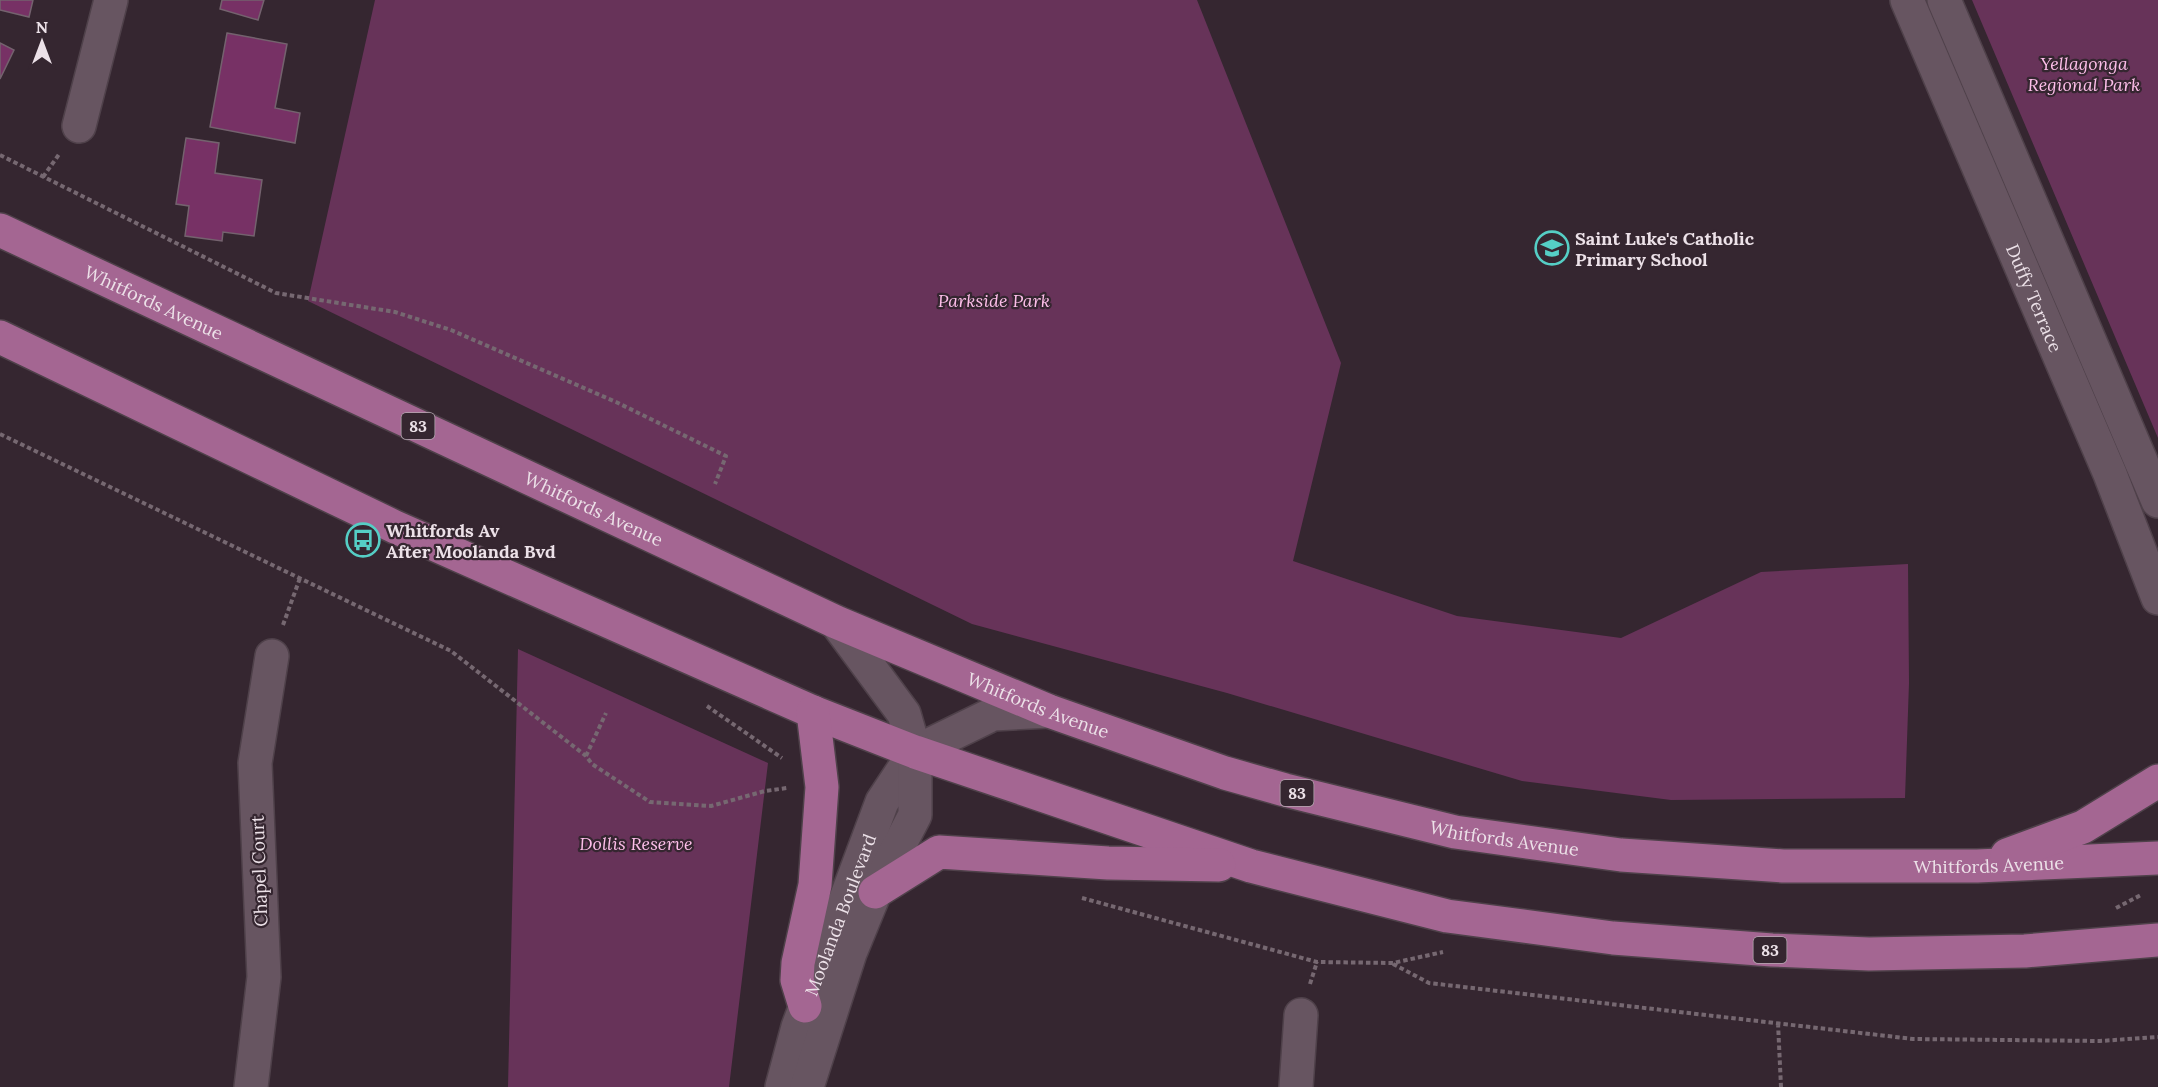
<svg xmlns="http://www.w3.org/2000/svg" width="2158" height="1087" viewBox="0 0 2158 1087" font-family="Lora,serif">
  <rect width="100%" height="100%" fill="#352630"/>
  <path fill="#673359" d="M 375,0 L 1197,0 L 1341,363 L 1293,561 L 1457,616 L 1621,638 L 1761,572 L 1908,564 L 1909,683 L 1905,798 L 1671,800 L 1522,781 L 1227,693 L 972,624 L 308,301 Z
    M 1972,0 L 2158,0 L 2158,438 Z
    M 518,649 L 768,763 L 729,1087 L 508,1087 Z"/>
  <path fill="#773165" stroke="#74626e" stroke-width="1.5" d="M 0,0 L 33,0 L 29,17 L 0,10 Z
    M 222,0 L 264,0 L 258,20 L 220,9 Z
    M 227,33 L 287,44 L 275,108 L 300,113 L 295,143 L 210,127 Z
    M 0,43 L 14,50 L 0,79 Z
    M 186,138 L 219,143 L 215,173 L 262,180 L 254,236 L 223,232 L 222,241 L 185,236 L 189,206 L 176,204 Z"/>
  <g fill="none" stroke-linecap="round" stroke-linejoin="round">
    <defs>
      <g id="minor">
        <path id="s1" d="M 1907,0 L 2110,474 L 2158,598"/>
        <path d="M 1944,0 L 2158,501"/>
        <path d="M 79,126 L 111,0"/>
        <path d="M 251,1087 L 264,977 L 255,763 L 272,656"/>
        <path id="s2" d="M 782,1087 L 798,1027 L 882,802 L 915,752 L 993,714 L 1049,711"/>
        <path d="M 807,1087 L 850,953 L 875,892 L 915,815 L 915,752 L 904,714 L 836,622"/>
        <path d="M 1296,1087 L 1301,1015"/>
      </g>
      <g id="major">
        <path id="s3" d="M 0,230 L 836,622 L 1049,711 L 1225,773 L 1285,790 L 1455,832 L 1621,855 L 1783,866 L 1977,866 L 2158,858"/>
        <path d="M 0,337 L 395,527 L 813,712 L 915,752 L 1251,866 L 1447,916 L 1613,938 L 1772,950 L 1869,954 L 2025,951 L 2158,940"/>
        <path d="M 2007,855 L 2083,827 L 2158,781"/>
        <path d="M 875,892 L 939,852 L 1108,863 L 1219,865"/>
        <path d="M 805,1006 L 797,980 L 798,963 L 815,885 L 822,787 L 813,712"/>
      </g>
    </defs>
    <use href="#minor" stroke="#4f414a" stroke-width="36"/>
    <use href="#major" stroke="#4f414a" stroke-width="36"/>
    <path stroke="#766871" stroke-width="4" stroke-dasharray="4.5 3" stroke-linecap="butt" d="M 0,155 L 276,293 L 395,312 L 451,330 L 616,402 L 726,456 L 715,484
      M 43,177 L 60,153
      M 0,434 L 451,651 L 586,756 L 592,764 L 650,802 L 711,806 L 765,791 L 787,788
      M 283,625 L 300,578
      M 707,706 L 782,758
      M 586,756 L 606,713
      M 1082,898 L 1317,962 L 1393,963 L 1443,952
      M 2116,908 L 2141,895
      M 1393,964 L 1429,983 L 1913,1039 L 2100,1041 L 2158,1037
      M 1310,984 L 1317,962
      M 1778,1023 L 1781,1087"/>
    <use href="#minor" stroke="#675561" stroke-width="33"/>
    <use href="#major" stroke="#a46692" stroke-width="33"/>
  </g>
  <defs>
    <symbol id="school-ring" viewBox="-11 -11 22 22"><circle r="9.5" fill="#352630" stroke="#55cec5" stroke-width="1.5"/><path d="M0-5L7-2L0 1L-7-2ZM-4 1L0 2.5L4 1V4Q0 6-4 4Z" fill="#55cec5"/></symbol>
    <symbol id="bus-ring" viewBox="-11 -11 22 22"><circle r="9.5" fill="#352630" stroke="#55cec5" stroke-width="1.5"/><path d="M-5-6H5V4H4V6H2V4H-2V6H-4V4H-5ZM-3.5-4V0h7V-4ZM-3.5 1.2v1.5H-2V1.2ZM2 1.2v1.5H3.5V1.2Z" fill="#55cec5"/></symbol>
  </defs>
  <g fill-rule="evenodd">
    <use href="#school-ring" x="1533" y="229" width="38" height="38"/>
    <use href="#bus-ring" x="344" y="521" width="38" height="38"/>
  </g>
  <g text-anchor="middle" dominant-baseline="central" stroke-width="4.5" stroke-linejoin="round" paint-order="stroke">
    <g fill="#352630" stroke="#b5a9b1" stroke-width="1.5">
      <rect x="401.5" y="413" width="33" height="26" rx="4.5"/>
      <rect x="1280.5" y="780" width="33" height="26" rx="4.5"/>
      <rect x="1753.5" y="937" width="33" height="26" rx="4.5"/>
    </g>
    <g font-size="16" font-weight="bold" fill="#ece1e8">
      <text x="418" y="426">83</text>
      <text x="1297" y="793">83</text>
      <text x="1770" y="950">83</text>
    </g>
    <g font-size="18" font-style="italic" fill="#fdbee9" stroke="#352630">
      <text x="2084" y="63">Yellagonga<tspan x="2084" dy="21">Regional Park</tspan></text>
      <text x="994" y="300">Parkside Park</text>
      <text x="636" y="843">Dollis Reserve</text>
    </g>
    <g font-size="18" font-weight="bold" fill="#ece1e8" stroke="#352630" text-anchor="start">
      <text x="1575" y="238">Saint Luke's Catholic<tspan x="1575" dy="21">Primary School</tspan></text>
      <text x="386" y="530">Whitfords Av<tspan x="386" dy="21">After Moolanda Bvd</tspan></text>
    </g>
    <g font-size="18" fill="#ece1e8" stroke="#352630">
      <text stroke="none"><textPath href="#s1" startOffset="324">Duffy Terrace</textPath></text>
      <text stroke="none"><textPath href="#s3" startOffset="170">Whitfords Avenue</textPath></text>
      <text stroke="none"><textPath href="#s3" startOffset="656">Whitfords Avenue</textPath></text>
      <text stroke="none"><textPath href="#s3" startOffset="1142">Whitfords Avenue</textPath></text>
      <text stroke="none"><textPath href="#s3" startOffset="1628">Whitfords Avenue</textPath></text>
      <text stroke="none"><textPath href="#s3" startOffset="2114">Whitfords Avenue</textPath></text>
      <text transform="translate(259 871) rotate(-92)">Chapel Court</text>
      <text stroke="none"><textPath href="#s2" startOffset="182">Moolanda Boulevard</textPath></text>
    </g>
  </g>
  <g transform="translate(42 42)" stroke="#352630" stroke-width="4.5" paint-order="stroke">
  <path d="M0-4.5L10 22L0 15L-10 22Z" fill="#ece1e8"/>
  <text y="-9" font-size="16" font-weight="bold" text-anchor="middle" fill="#ece1e8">N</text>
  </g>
</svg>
